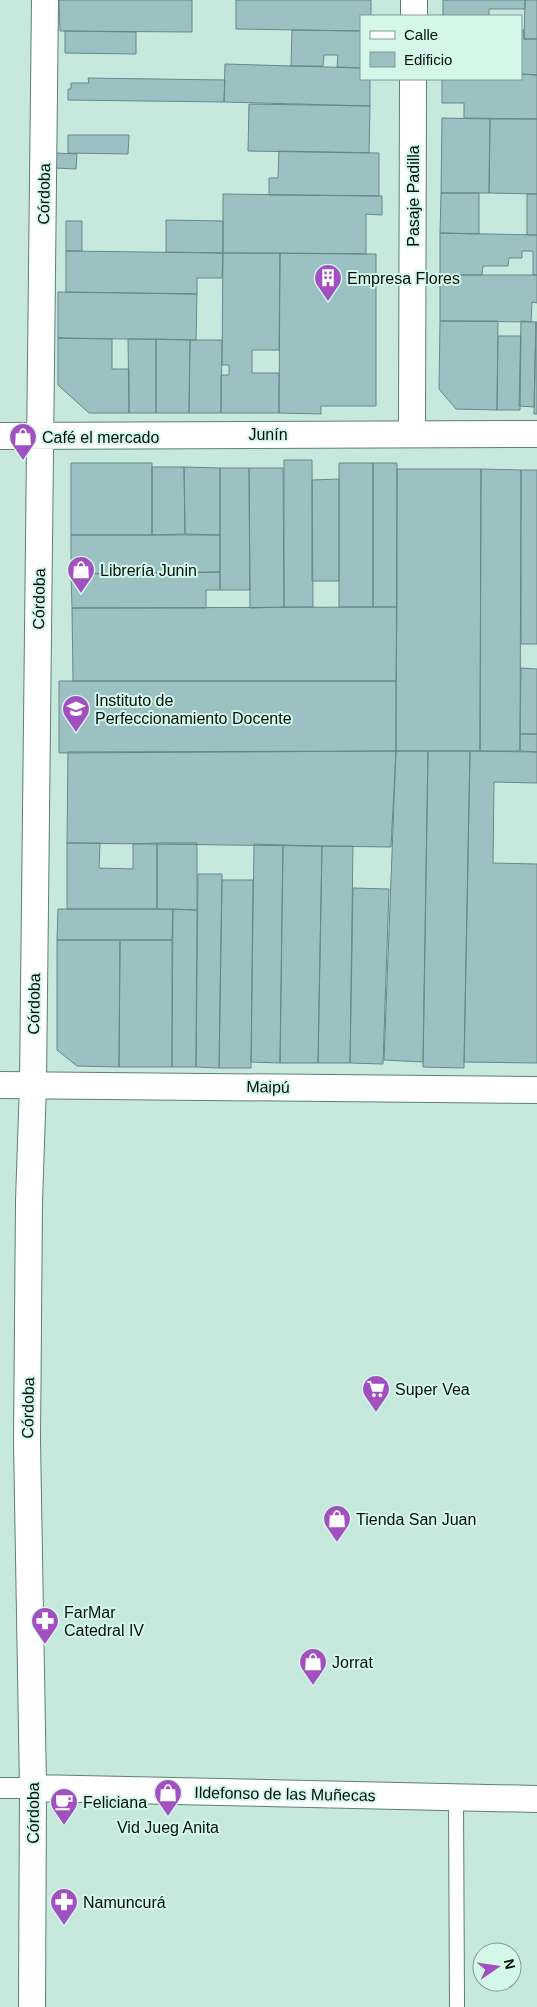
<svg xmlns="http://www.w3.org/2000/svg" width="537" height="2007" viewBox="0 0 537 2007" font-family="Helvetica,sans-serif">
  <rect width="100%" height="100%" fill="#c7e9dd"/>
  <path fill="#9cc1c3" stroke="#66898b" d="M 59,0 L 192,0 L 192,32 L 60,31 Z
    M 236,0 L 371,0 L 371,16 L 361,16 L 361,31 L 236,29 Z
    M 443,0 L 525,0 L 525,9 L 489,9 L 489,16 L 443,16 Z
    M 525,0 L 537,0 L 537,39 L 524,39 Z
    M 292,30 L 361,31 L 361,68 L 337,67 L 338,55 L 324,55 L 323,66 L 291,66 Z
    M 521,30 L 524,30 L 524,39 L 537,39 L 537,75 L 521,74 Z
    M 65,31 L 136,32 L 136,54 L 65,53 Z
    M 225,64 L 361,68 L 361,79 L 370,79 L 370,106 L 224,102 Z
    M 521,74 L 537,75 L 537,119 L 464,118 L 464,103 L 442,103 L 442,79 L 521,79 Z
    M 88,78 L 225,80 L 224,102 L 68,100 L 68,89 L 71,89 L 71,83 L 89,83 Z
    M 249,104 L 370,106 L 369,153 L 248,151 Z
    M 442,118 L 490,119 L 489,193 L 441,193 Z
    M 490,119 L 537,119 L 537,194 L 489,193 Z
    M 68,135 L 129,135 L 128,154 L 68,153 Z
    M 279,151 L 379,153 L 379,196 L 269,195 L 269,178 L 278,178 Z
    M 55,153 L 77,154 L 76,169 L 55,168 Z
    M 441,193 L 479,193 L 479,234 L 440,233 Z
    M 223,194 L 382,196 L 382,215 L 366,214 L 366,254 L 223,253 Z
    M 527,194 L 537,194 L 537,235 L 527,235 Z
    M 166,220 L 223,221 L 223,253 L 166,252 Z
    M 66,221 L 82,221 L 82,251 L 66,251 Z
    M 440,233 L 537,235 L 537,275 L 533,275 L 533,251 L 522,251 L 522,258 L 509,258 L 508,266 L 483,266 L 482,275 L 440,275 Z
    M 66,251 L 223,253 L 222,278 L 197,278 L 197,294 L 66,292 Z
    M 223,253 L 280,253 L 279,350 L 252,350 L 252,373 L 279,373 L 279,413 L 221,413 L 221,375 L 229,375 L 229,365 L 222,365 Z
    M 280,253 L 376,254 L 376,406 L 321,406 L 321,414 L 279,413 Z
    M 440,275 L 537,275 L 537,303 L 532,302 L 531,322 L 440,321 Z
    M 58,292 L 197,294 L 196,340 L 58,338 Z
    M 440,321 L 498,321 L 497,410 L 456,409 L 439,389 Z
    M 521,321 L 536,322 L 534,407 L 519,406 Z
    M 536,322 L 537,322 L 537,414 L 534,414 Z
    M 498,336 L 521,336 L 520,410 L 497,410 Z
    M 58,338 L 112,339 L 112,369 L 129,369 L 129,413 L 89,413 L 58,385 Z
    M 128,339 L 156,339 L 156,413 L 129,413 Z
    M 156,339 L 190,340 L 189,413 L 156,413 Z
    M 190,340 L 222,340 L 221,413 L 189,413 Z
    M 284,460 L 312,460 L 313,607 L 284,607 Z
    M 71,463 L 152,463 L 152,535 L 71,535 Z
    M 339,463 L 373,463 L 373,607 L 339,607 Z
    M 373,463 L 397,463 L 397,607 L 373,607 Z
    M 152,467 L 184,467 L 185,534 L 152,535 Z
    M 184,467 L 220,468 L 220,535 L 185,534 Z
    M 220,468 L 249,468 L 250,590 L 220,590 Z
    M 249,468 L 283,468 L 284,607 L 250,608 Z
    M 397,469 L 481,469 L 480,751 L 396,751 Z
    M 481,469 L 521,470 L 520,751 L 480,751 Z
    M 521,470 L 537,470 L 537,644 L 521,644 Z
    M 339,479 L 339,581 L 312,581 L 312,480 Z
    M 71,535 L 220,535 L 220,572 L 71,574 Z
    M 220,572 L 220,590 L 206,590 L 206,608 L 72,608 L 71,574 Z
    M 397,607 L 396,681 L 73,681 L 72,608 Z
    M 521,668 L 537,669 L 537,734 L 520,734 Z
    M 59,681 L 396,681 L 396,751 L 59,753 Z
    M 520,734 L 537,734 L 537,752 L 520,751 Z
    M 396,751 L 391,847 L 67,843 L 68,752 Z
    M 396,751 L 428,751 L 423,1062 L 384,1060 Z
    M 428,751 L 470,751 L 464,1068 L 423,1067 Z
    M 470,751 L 537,752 L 537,783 L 494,782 L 493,863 L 537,864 L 537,1063 L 464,1062 Z
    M 67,843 L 100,843 L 99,868 L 133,869 L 133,844 L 157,843 L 157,909 L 67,909 Z
    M 157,843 L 197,843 L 197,910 L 157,909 Z
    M 254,844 L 283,845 L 280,1063 L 251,1062 Z
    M 283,845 L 322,846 L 318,1063 L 280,1063 Z
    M 322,846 L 353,846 L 350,1063 L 318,1063 Z
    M 198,874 L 222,874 L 219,1068 L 196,1067 Z
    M 222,880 L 253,880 L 251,1068 L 219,1068 Z
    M 353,888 L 389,889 L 383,1064 L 350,1063 Z
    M 58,909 L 173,909 L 172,940 L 57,940 Z
    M 173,909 L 197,910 L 196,1067 L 172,1067 Z
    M 57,940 L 120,940 L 119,1067 L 77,1066 L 57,1050 Z
    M 120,940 L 172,940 L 172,1067 L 119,1067 Z"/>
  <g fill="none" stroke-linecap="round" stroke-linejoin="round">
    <defs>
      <path id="service" d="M 456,1797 L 457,2007"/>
      <path id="pedestrian" d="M 0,1788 L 33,1788"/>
      <path id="minor" d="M 414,16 L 414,0
        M 412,434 L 413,79
        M 0,436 L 537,434
        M 0,1085 L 537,1090
        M 33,1788 L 537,1799
        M 32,2007 L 33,1788 L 27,1441 L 29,1201 L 33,1084 L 45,0"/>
    </defs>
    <use href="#service" stroke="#607f74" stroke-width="16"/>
    <use href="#pedestrian" stroke="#607f74" stroke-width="22"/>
    <use href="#minor" stroke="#607f74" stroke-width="28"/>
    <use href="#service" stroke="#fff" stroke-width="14"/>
    <use href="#pedestrian" stroke="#fff" stroke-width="20"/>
    <use href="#minor" stroke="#fff" stroke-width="26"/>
  </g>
  <defs>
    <symbol id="building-pin" viewBox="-11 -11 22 30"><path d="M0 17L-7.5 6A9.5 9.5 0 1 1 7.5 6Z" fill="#a250c0" stroke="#d4f7ea"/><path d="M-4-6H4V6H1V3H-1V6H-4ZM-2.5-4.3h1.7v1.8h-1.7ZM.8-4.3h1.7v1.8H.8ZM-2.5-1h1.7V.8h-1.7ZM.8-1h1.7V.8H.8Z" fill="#fff"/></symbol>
    <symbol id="shop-pin" viewBox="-11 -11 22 30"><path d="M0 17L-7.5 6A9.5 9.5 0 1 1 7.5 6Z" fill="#a250c0" stroke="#d4f7ea"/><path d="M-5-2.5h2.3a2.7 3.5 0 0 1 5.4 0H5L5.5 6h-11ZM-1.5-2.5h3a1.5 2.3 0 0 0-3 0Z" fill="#fff"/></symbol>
    <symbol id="university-pin" viewBox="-11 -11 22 30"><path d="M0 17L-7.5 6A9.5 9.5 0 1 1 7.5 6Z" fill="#a250c0" stroke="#d4f7ea"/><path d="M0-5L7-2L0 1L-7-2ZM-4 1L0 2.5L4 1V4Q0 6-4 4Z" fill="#fff"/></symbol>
    <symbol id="supermarket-pin" viewBox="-11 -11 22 30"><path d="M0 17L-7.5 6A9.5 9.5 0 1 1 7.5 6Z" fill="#a250c0" stroke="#d4f7ea"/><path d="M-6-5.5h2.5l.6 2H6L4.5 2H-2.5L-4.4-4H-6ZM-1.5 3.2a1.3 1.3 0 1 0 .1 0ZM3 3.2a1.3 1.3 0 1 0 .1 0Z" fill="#fff"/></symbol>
    <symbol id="pharmacy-pin" viewBox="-11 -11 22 30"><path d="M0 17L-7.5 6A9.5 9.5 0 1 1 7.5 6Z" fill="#a250c0" stroke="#d4f7ea"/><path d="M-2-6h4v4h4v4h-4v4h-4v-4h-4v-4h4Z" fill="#fff"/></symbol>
    <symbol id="cafe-pin" viewBox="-11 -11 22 30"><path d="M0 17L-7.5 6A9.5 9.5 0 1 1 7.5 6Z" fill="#a250c0" stroke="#d4f7ea"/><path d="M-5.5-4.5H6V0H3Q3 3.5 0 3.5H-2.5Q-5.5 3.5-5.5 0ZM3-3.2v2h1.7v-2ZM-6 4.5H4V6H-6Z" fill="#fff"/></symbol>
  </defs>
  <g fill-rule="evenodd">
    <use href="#building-pin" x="312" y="262" width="32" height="43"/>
    <use href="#shop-pin" x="7" y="421" width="32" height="43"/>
    <use href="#shop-pin" x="65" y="554" width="32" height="43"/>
    <use href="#university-pin" x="60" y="693" width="32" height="43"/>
    <use href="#supermarket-pin" x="360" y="1373" width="32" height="43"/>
    <use href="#shop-pin" x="321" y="1503" width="32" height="43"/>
    <use href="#pharmacy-pin" x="29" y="1605" width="32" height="43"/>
    <use href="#shop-pin" x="297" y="1646" width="32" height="43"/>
    <use href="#shop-pin" x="152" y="1777" width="32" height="43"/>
    <use href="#cafe-pin" x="48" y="1786" width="32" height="43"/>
    <use href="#pharmacy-pin" x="48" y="1886" width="32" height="43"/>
  </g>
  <g text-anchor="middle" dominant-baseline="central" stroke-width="4" stroke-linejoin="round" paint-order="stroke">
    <g font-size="16" fill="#05100c" stroke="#d4f7ea">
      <text transform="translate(44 194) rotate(-89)">Córdoba</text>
      <text transform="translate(413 196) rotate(-90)">Pasaje Padilla</text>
      <text x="268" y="434">Junín</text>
      <text transform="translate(39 599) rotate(-89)">Córdoba</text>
      <text transform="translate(34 1004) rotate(-89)">Córdoba</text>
      <text transform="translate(268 1087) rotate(1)">Maipú</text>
      <text transform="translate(28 1408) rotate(-89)">Córdoba</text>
      <text transform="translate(285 1794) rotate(1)">Ildefonso de las Muñecas</text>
      <text transform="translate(33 1813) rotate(-90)">Córdoba</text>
    </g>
    <g font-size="16" fill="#05100c" stroke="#d4f7ea" text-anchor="start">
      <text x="347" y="278">Empresa Flores</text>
      <text x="42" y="437">Café el mercado</text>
      <text x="100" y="570">Librería Junin</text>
      <text x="95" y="700">Instituto de<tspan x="95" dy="18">Perfeccionamiento Docente</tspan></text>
      <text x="395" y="1389">Super Vea</text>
      <text x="356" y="1519">Tienda San Juan</text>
      <text x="64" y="1612">FarMar<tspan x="64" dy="18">Catedral IV</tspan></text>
      <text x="332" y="1662">Jorrat</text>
      <text x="83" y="1802">Feliciana</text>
      <text x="168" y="1827" text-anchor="middle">Vid Jueg Anita</text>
      <text x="83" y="1902">Namuncurá</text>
    </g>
  </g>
  <rect x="360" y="15" width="162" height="65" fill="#d4f7ea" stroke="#819b91"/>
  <rect x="370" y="31" width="25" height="8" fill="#ffffff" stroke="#819b91"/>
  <text x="404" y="40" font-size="15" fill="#05100c">Calle</text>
  <rect x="370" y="52" width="25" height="15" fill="#9cc1c3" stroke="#819b91"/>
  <text x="404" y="65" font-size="15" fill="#05100c">Edificio</text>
  <g transform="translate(497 1967) rotate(77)"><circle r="24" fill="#d4f7ea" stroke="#819b91"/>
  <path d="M0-4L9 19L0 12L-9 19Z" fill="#a250c0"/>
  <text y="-8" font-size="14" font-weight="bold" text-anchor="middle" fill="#05100c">N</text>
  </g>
</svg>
